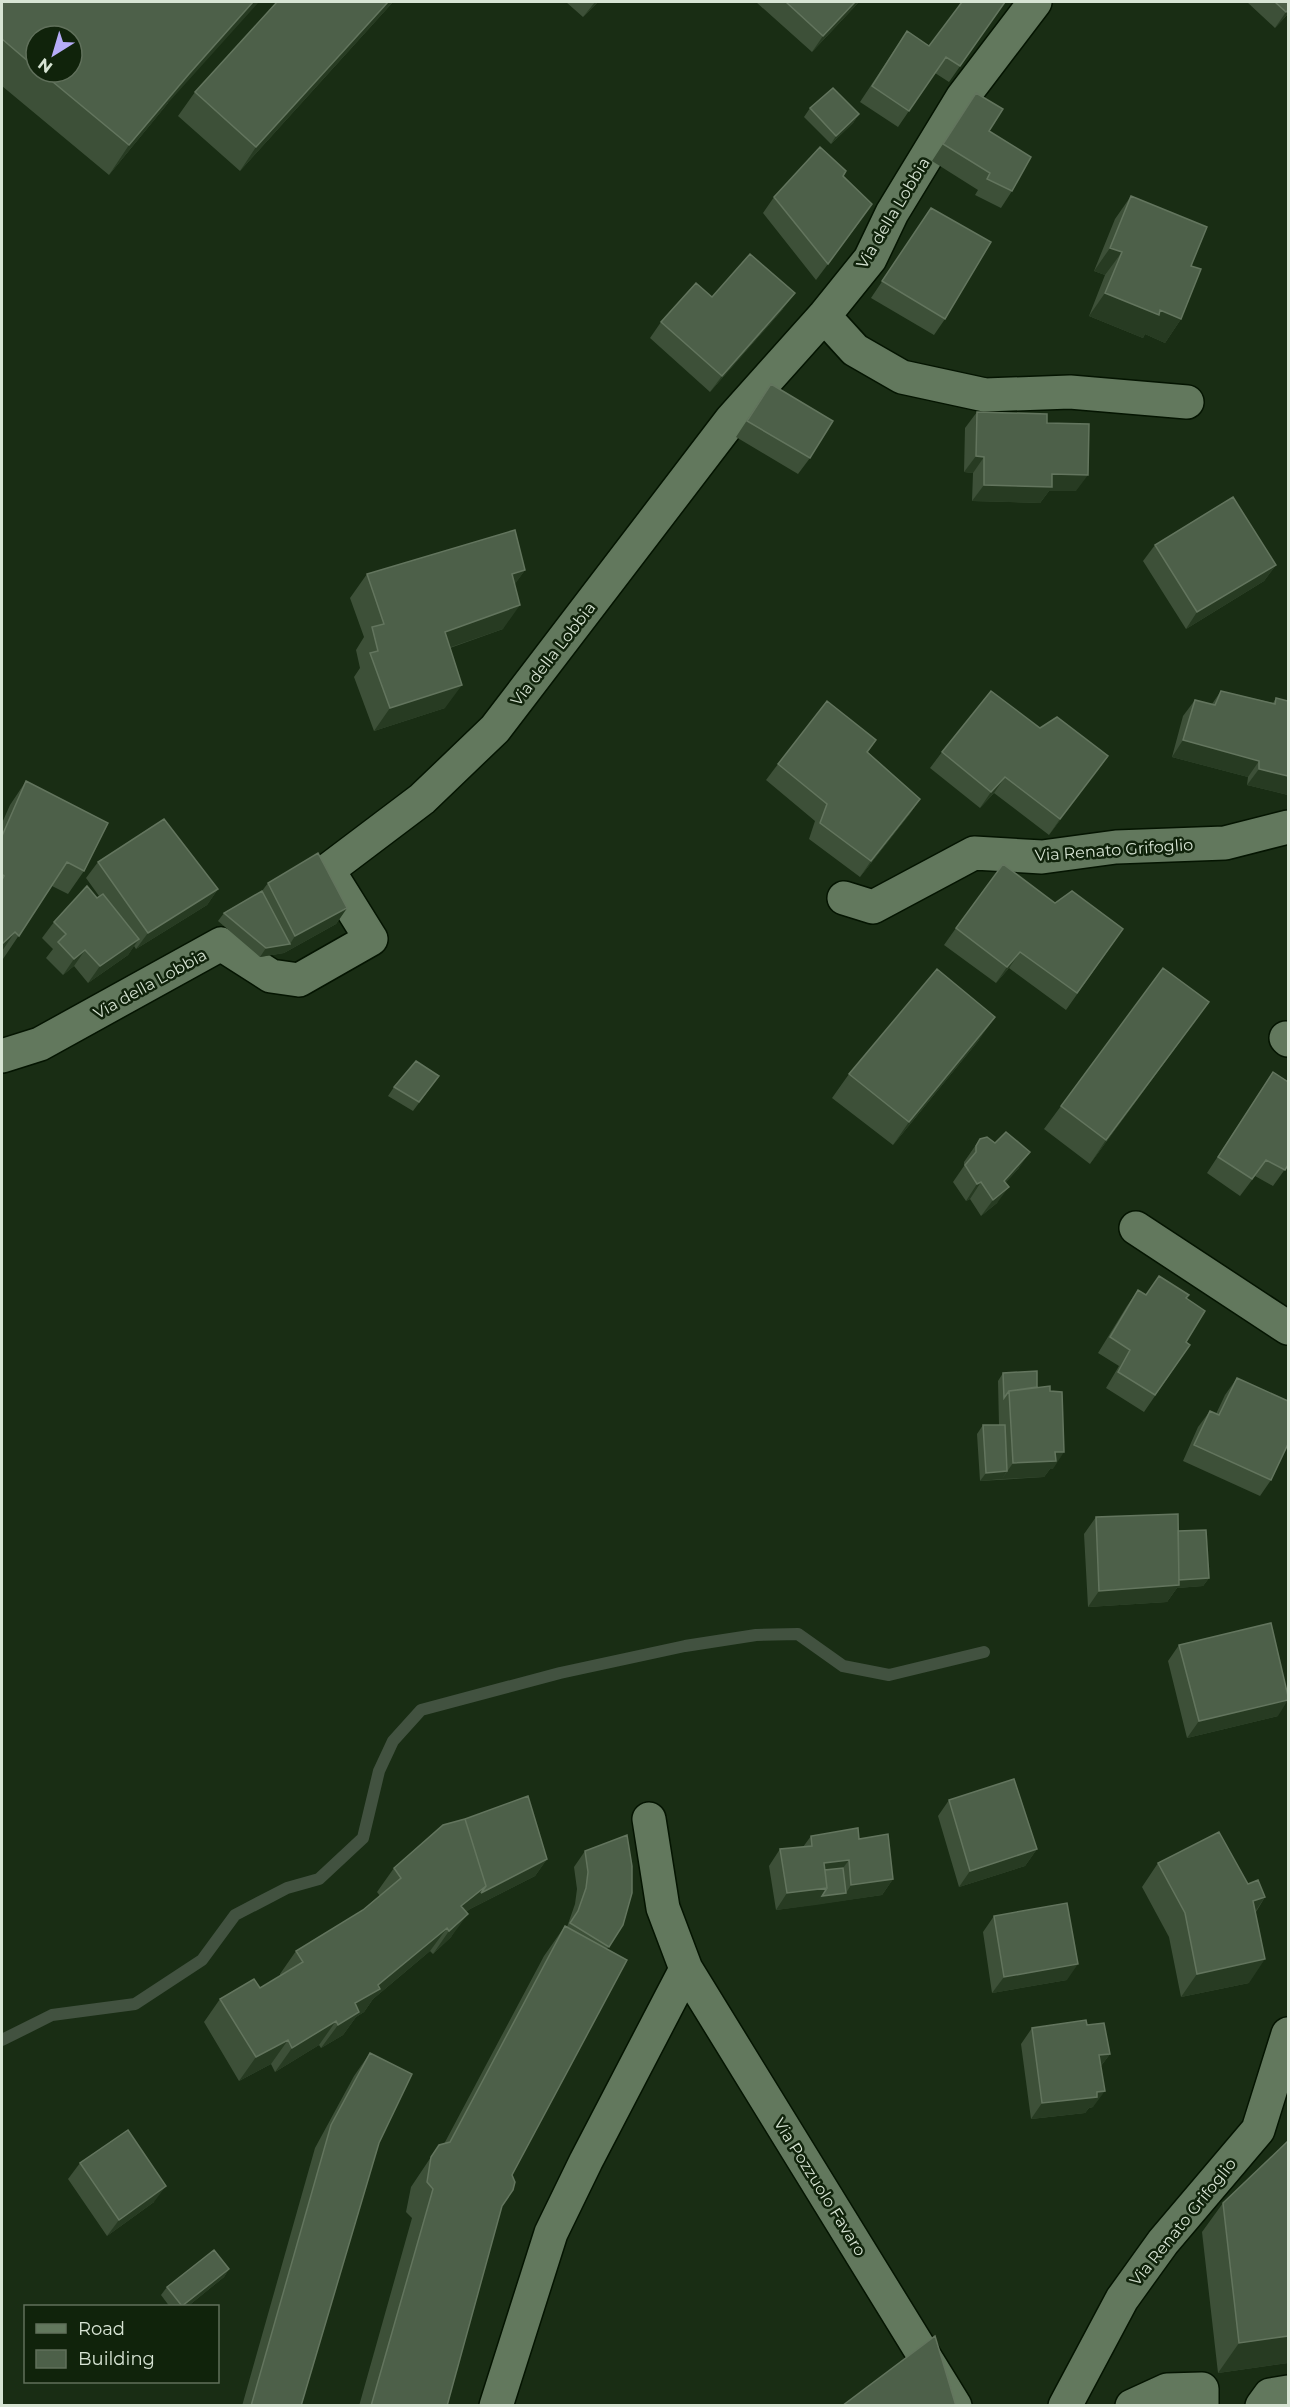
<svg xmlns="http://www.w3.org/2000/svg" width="1290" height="2407" viewBox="0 0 1290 2407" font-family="Montserrat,sans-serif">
  <rect width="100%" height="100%" fill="#192d14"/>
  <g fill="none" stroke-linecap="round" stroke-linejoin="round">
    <path stroke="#425240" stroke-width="12" d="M 2,2040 L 52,2015 L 135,2004 L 202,1960 L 235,1915 L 287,1888 L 319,1879 L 363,1838 L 379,1771 L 393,1741 L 421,1710 L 560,1673 L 685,1646 L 756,1635 L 798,1634 L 843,1666 L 889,1675 L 984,1652"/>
    <defs>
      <path id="minor" d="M 824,316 L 855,350 L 902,377 L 985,395 L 1070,392 L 1187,402
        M 844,898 L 873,907 L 974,853 L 1042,857 L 1116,847 L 1225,843 L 1288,827
        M 1286,1038 L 1288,1040
        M 2,1056 L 40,1044 L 221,944 L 271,976 L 299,980 L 371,939 L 328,870 L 422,799 L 495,729 L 731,420 L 824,316 L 870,259 L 892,213 L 962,98 L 1035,2
        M 1136,1228 L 1288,1328
        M 649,1819 L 663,1908 L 686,1969 L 955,2406
        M 496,2406 L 551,2233 L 586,2161 L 686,1969
        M 1065,2406 L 1122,2299 L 1163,2242 L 1258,2130 L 1288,2034
        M 1132,2406 L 1167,2390 L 1202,2389 L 1202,2406
        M 1262,2406 L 1270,2395 L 1288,2392"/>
    </defs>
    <use href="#minor" stroke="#041401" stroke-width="36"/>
    <use href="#minor" stroke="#62785d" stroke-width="33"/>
  </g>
  <path fill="#3d5038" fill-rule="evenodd" d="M 2,2 L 168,103 L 109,175 L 2,86 ZM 36,36 L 72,72 L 36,72 Z
    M 277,2 L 393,2 L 240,171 L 178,116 L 195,92 Z
    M 566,2 L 598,2 L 583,17 Z
    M 756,2 L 859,2 L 812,52 Z
    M 1005,2 L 949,82 L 935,73 L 898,127 L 860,102 L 907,31 L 929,46 Z
    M 1247,2 L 1288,2 L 1288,14 L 1275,28 Z
    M 976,93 L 989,131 L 1012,191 L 1001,208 L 975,195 L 978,190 L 932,161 Z
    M 810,108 L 859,114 L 853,123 L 831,144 L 804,117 Z
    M 843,176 L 861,220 L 816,280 L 763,213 L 774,197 Z
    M 1131,196 L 1191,266 L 1181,319 L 1165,343 L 1145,334 L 1143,338 L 1089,316 L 1105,275 L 1094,271 L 1115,219 Z
    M 931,208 L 945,319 L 934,335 L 871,298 Z
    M 712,297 L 783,309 L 710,392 L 650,338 L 661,322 Z
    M 771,384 L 810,458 L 798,474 L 736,437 Z
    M 977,412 L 1047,423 L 1076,491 L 1049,491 L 1040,503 L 972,501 L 973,473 L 964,472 L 965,428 Z
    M 1155,545 L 1276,565 L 1264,581 L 1186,629 L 1143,561 Z
    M 525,570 L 514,585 L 503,629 L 450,648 L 445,708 L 374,731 L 354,677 L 360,668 L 356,650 L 364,637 L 350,598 L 367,574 Z
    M 1221,691 L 1273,703 L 1276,698 L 1288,701 L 1288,795 L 1247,785 L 1248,777 L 1172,757 L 1183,716 L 1195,700 L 1212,704 Z
    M 1040,728 L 1108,756 L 1049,835 L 994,793 L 980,808 L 930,768 L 942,752 Z
    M 876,740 L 868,752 L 920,799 L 909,815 L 860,877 L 809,839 L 815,821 L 766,780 L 778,764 Z
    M 26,781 L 84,871 L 68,894 L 52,886 L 3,959 L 2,958 L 2,823 L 10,805 Z
    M 98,862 L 218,889 L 207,905 L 136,949 L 134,946 L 128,955 L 88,983 L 74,966 L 63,975 L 46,958 L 53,949 L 42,938 L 54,922 L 99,896 L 86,878 Z
    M 268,883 L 347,908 L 336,924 L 284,953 L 260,957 L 218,921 L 224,913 L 262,891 Z
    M 1055,903 L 1123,929 L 1066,1010 L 1009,968 L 996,983 L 944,945 L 956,928 Z
    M 1192,1025 L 1090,1164 L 1044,1129 L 1061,1106 Z
    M 979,1040 L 893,1145 L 832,1098 L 849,1074 Z
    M 1273,1072 L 1288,1165 L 1273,1186 L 1255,1176 L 1240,1196 L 1207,1173 Z
    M 439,1076 L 413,1111 L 388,1096 L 394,1087 Z
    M 980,1139 L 1019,1168 L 1005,1183 L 997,1203 L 981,1216 L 970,1199 L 966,1201 L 953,1182 L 964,1166 L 964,1162 Z
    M 1138,1290 L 1146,1295 L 1187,1298 L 1186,1342 L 1190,1345 L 1144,1412 L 1106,1388 L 1119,1366 L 1098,1353 L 1127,1306 Z
    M 1003,1373 L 1037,1387 L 1053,1469 L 1050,1469 L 1044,1477 L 980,1481 L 977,1434 L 983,1425 L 999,1425 L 998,1381 Z
    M 1237,1378 L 1271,1480 L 1260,1496 L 1183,1461 L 1198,1427 L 1210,1411 L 1216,1414 L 1225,1395 Z
    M 1096,1517 L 1178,1531 L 1209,1578 L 1203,1586 L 1177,1588 L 1167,1602 L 1088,1607 L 1084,1534 Z
    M 1179,1645 L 1278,1716 L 1187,1738 L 1168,1661 Z
    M 949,1800 L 1037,1849 L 1025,1866 L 959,1887 L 938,1816 Z
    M 811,1836 L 859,1839 L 893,1879 L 882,1895 L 776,1910 L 769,1866 L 780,1849 L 803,1847 Z
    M 585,1851 L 623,1925 L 607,1949 L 512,2175 L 502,2206 L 447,2406 L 359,2406 L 412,2218 L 406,2212 L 411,2187 L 439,2145 L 444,2144 L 544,1956 L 565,1926 L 567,1927 L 575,1904 L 577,1889 L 574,1867 Z
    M 547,1859 L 535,1876 L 470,1909 L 466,1912 L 451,1937 L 433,1954 L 430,1951 L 373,1999 L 364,2012 L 356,2017 L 343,2035 L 321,2048 L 319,2045 L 275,2072 L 271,2064 L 239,2081 L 204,2022 L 220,1999 L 260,1988 L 280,1976 L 280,1974 L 296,1951 L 363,1910 L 380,1896 L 377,1892 L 394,1868 Z
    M 1158,1863 L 1248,1884 L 1265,1897 L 1256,1912 L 1249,1983 L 1181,1997 L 1169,1937 L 1142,1887 Z
    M 994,1916 L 1067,1980 L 992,1993 L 983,1932 Z
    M 1087,2025 L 1110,2054 L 1101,2066 L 1093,2107 L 1089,2108 L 1085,2113 L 1031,2119 L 1021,2044 L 1032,2028 Z
    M 370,2053 L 379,2143 L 301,2406 L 242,2406 L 315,2148 L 354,2076 Z
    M 80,2163 L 154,2202 L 107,2236 L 68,2179 Z
    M 1223,2203 L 1288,2363 L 1218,2373 L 1202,2232 Z
    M 229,2269 L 224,2277 L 187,2307 L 170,2307 L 161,2295 L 167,2287 Z"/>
  <path fill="#273b22" d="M 253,2 L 259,2 L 168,103 L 109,175 L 129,145 L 189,74 Z
    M 388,2 L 393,2 L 240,171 L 256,147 Z
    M 595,2 L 598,2 L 583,17 Z
    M 855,2 L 859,2 L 812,52 L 823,36 Z
    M 1288,10 L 1288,14 L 1275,28 L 1286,12 Z
    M 859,114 L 853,123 L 831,144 L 836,136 Z
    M 1110,248 L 1122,252 L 1105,275 L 1094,271 Z
    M 795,293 L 783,309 L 710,392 L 722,376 Z
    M 1105,293 L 1160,310 L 1181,319 L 1165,343 L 1145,334 L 1143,338 L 1089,316 Z
    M 976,456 L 984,457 L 973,473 L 964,472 Z
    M 1052,474 L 1088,475 L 1076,491 L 1049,491 L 1040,503 L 972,501 L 984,485 Z
    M 1276,565 L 1264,581 L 1186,629 L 1197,612 Z
    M 525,570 L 508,594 L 512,574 Z
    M 520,605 L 503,629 L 428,655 L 445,632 Z
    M 462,685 L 445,708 L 374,731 L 390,708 Z
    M 1183,740 L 1259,761 L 1248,777 L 1172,757 Z
    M 1108,756 L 1097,772 L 1049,835 L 1060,819 Z
    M 1259,769 L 1288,776 L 1288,795 L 1247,785 Z
    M 1005,777 L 994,793 L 980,808 L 991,792 Z
    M 920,799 L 909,815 L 860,877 L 871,861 Z
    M 218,889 L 207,905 L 136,949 L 148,933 Z
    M 347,908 L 336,924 L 284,953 L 260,957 L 266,948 L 290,944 L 295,936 Z
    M 15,932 L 2,951 L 2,944 Z
    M 139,939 L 128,955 L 88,983 L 100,966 Z
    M 85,950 L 74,966 L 63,975 L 74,959 Z
    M 1020,952 L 1009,968 L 996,983 L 1007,967 Z
    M 1209,1002 L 1192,1025 L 1090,1164 L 1106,1140 Z
    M 995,1017 L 979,1040 L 893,1145 L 909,1122 Z
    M 1030,1152 L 1019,1168 L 993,1197 L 1004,1181 Z
    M 981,1182 L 970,1199 L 966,1201 L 977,1184 Z
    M 1009,1187 L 997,1203 L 981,1216 L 993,1200 Z
    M 1055,1452 L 1064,1452 L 1053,1469 L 1050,1469 L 1044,1477 L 1002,1479 L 1013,1463 Z
    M 1007,1471 L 1002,1479 L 980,1481 L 986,1473 Z
    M 1209,1578 L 1203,1586 L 1177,1588 L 1167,1602 L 1088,1607 L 1099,1591 L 1173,1580 Z
    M 1288,1700 L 1278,1716 L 1187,1738 L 1199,1721 Z
    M 1037,1849 L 1025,1866 L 959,1887 L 970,1871 Z
    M 547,1859 L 535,1876 L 470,1909 L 447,1928 L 430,1951 L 373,1999 L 364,2012 L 356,2017 L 343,2035 L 321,2048 L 338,2025 L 355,2003 L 378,1985 L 461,1906 L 486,1886 Z
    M 849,1860 L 837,1876 L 820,1878 L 824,1863 Z
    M 893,1879 L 882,1895 L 816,1905 L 822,1896 L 846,1893 L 851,1885 Z
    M 827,1888 L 816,1905 L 776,1910 L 787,1893 Z
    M 1265,1897 L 1249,1921 L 1253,1901 Z
    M 468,1914 L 451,1937 L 433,1954 L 449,1931 Z
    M 1265,1959 L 1249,1983 L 1181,1997 L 1197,1974 Z
    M 1078,1964 L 1067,1980 L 992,1993 L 1004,1977 Z
    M 336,2021 L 319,2045 L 275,2072 L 292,2048 Z
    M 288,2040 L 271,2064 L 239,2081 L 256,2057 Z
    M 1110,2054 L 1098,2070 L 1099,2055 Z
    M 1105,2091 L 1093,2107 L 1089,2108 L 1085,2113 L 1031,2119 L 1042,2103 Z
    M 166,2186 L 154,2202 L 107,2236 L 119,2220 Z
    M 229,2269 L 224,2277 L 187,2307 L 182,2307 Z
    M 1288,2336 L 1288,2363 L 1218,2373 L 1239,2343 Z"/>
  <path fill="#4d6049" stroke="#63755e" stroke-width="1.5" d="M 2,2 L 253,2 L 189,74 L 129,145 L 41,72 L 72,72 L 72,36 L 36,36 L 36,68 L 2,39 Z
    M 277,2 L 388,2 L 256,147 L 195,92 Z
    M 786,2 L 855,2 L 823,36 Z
    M 962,2 L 1005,2 L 960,66 L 946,57 L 909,111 L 872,86 L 907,31 L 929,46 Z
    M 1275,2 L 1288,2 L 1288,10 L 1286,12 Z
    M 833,88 L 859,114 L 836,136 L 810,108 Z
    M 976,93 L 1003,109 L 989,131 L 1031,157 L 1012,191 L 987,179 L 990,173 L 943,144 Z
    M 820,147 L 846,171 L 843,176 L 872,204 L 828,264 L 774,197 Z
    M 1131,196 L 1207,227 L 1191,266 L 1201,269 L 1181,319 L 1160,310 L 1159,315 L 1105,293 L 1122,252 L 1110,248 Z
    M 931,208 L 991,242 L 945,319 L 882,281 Z
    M 750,254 L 795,293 L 722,376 L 661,322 L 696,283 L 712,297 Z
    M 771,384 L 833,421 L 810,458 L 747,421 Z
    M 977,412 L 1047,414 L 1047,423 L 1089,424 L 1088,475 L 1052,474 L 1052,487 L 984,485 L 984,457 L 976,456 Z
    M 1233,497 L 1276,565 L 1197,612 L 1155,545 Z
    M 515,530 L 525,570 L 512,574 L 520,605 L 445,632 L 462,685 L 390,708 L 370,653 L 378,651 L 372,627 L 384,624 L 367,574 Z
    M 991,691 L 1040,728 L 1057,717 L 1108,756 L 1060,819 L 1005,777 L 991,792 L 942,752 Z
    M 1221,691 L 1275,704 L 1276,698 L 1288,701 L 1288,776 L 1259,769 L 1259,761 L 1183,740 L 1195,700 L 1215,705 Z
    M 827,701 L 876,740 L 867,752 L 920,799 L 871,861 L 820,823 L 827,804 L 778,764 Z
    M 26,781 L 108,823 L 84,871 L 67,862 L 19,936 L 15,932 L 2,944 L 2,880 L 4,876 L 2,874 L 2,836 Z
    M 164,819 L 218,889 L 148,933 L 98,862 Z
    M 318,853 L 347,908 L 295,936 L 268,883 Z
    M 1003,864 L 1055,903 L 1072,891 L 1123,929 L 1077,993 L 1020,952 L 1007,967 L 956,928 Z
    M 87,886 L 97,898 L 103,894 L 139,939 L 100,966 L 85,950 L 74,959 L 58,942 L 66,934 L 54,922 Z
    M 262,891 L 290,944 L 266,948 L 224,913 Z
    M 1163,968 L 1209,1002 L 1106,1140 L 1061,1106 Z
    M 937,969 L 995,1017 L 909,1122 L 849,1074 Z
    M 416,1061 L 439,1076 L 419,1102 L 394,1087 Z
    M 1273,1072 L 1288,1082 L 1288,1165 L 1285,1170 L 1266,1160 L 1252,1179 L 1218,1157 Z
    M 1006,1132 L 1030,1152 L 1004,1181 L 1009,1187 L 993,1200 L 981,1182 L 977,1184 L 965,1165 L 976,1152 L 976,1146 L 980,1139 L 987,1137 L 995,1143 Z
    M 1159,1276 L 1189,1295 L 1186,1298 L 1205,1311 L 1186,1342 L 1190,1345 L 1155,1395 L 1118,1372 L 1130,1350 L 1110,1337 L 1138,1290 L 1146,1295 Z
    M 1037,1371 L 1037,1387 L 1009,1391 L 1004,1398 L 1003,1373 Z
    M 1237,1378 L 1288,1401 L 1288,1444 L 1271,1480 L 1194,1445 L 1210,1411 L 1219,1415 Z
    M 1050,1386 L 1050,1391 L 1062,1392 L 1064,1452 L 1055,1452 L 1056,1461 L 1013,1463 L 1009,1391 Z
    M 983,1425 L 1005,1425 L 1007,1471 L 986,1473 Z
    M 1178,1514 L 1179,1585 L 1099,1591 L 1096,1517 Z
    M 1206,1530 L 1209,1578 L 1179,1580 L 1178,1531 Z
    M 1271,1623 L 1288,1696 L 1288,1700 L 1199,1721 L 1179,1645 Z
    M 1014,1779 L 1037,1849 L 970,1871 L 949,1800 Z
    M 528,1796 L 547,1859 L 481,1893 L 486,1886 L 465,1819 Z
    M 465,1819 L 486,1886 L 461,1906 L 468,1914 L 449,1931 L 447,1928 L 378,1985 L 380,1989 L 355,2003 L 359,2012 L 338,2025 L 336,2021 L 292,2048 L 288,2040 L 256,2057 L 220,1999 L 254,1979 L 260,1988 L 303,1962 L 296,1951 L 363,1910 L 401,1878 L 394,1868 L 443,1825 Z
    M 858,1828 L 859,1839 L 888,1834 L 893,1879 L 851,1885 L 849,1860 L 824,1863 L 827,1888 L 787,1893 L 780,1849 L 812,1846 L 811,1836 Z
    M 1219,1832 L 1248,1884 L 1258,1880 L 1265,1897 L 1253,1901 L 1265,1959 L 1197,1974 L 1185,1913 L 1158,1863 Z
    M 627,1835 L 632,1866 L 632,1893 L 623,1925 L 609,1947 L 570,1923 L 578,1911 L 586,1888 L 588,1872 L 585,1851 Z
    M 843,1868 L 846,1893 L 822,1896 L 827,1888 L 825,1870 Z
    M 1067,1903 L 1078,1964 L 1004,1977 L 994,1916 Z
    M 565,1926 L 627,1960 L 512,2175 L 515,2182 L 513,2190 L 502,2206 L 447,2406 L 371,2406 L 433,2189 L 427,2182 L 431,2157 L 439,2145 L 450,2142 Z
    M 1086,2020 L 1087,2025 L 1104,2023 L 1110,2054 L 1099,2055 L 1105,2091 L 1097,2092 L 1097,2097 L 1042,2103 L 1032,2028 Z
    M 370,2053 L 412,2074 L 379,2143 L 301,2406 L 251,2406 L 331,2125 Z
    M 128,2130 L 166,2186 L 119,2220 L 80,2163 Z
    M 1288,2141 L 1288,2336 L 1239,2343 L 1223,2203 Z
    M 214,2250 L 229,2269 L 182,2306 L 167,2287 Z
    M 935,2336 L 956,2406 L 842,2406 Z"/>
  <g text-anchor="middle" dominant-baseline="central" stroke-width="5" stroke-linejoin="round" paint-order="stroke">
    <g font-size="16" fill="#d7e4d4" stroke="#10230b">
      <text transform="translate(893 213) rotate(-59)">Via della Lobbia</text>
      <text transform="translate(553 654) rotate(-52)">Via della Lobbia</text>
      <text transform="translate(1114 850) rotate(-4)">Via Renato Grifoglio</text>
      <text transform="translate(150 984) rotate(-29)">Via della Lobbia</text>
      <text transform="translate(820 2187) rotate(58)">Via Pozzuolo Favaro</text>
      <text transform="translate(1183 2222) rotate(-51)">Via Renato Grifoglio</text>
    </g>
  </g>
  <rect width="1290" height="2407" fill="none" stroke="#d7e4d4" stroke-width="6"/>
  <rect x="24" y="2305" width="195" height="78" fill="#10230b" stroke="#60705b" stroke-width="1.5"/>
  <rect x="36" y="2324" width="30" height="9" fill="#62785d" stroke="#60705b" stroke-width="1.5"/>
  <text x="78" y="2335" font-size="18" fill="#d7e4d4">Road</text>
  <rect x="36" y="2350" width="30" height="18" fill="#4d6049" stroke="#60705b" stroke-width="1.5"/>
  <text x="78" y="2365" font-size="18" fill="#d7e4d4">Building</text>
  <g transform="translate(54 54) rotate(217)"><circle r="28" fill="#10230b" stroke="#60705b" stroke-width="1.5"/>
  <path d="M0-4.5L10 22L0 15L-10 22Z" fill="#b6acf8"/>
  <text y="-9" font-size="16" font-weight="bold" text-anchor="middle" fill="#d7e4d4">N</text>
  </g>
</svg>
